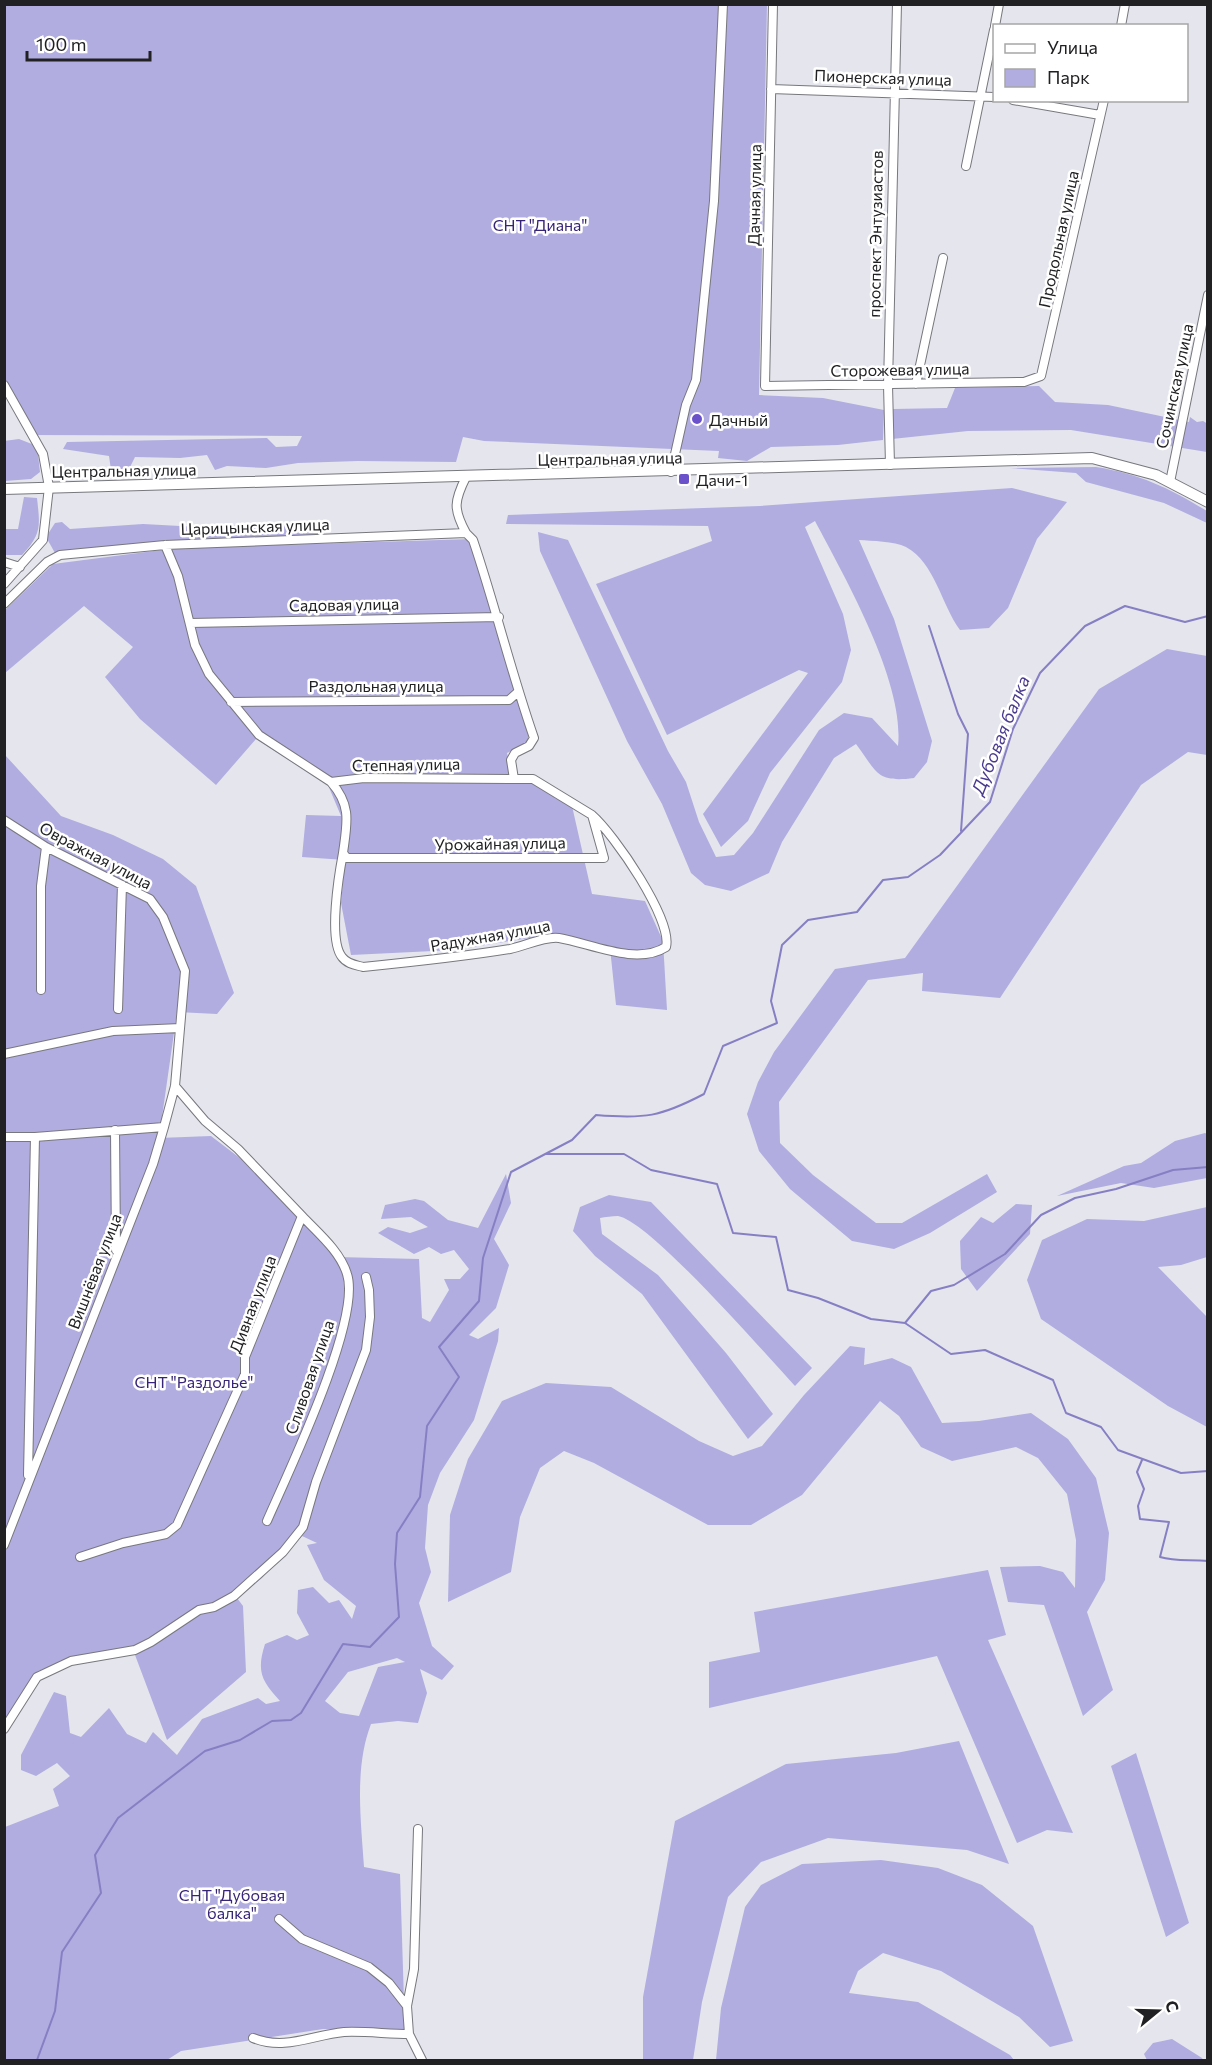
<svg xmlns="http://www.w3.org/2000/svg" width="1212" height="2065" viewBox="0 0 1212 2065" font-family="Commissioner,sans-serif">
  <rect width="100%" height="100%" fill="#e5e5ed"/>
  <path fill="#b1ade0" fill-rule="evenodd" d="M 4,5 L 767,5 L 759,395 L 823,398 L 884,410 L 883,440 L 838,445 L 771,447 L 747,461 L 718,458 L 719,451 L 484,441 L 463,437 L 456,462 L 358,461 L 298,463 L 266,468 L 227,466 L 215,470 L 207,455 L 180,458 L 135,457 L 129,469 L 111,470 L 109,456 L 63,449 L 67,442 L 267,438 L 276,447 L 297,446 L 302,436 L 27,435 L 5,394 Z
    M 1039,386 L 1055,402 L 1108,405 L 1189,422 L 1190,417 L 1197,422 L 1203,421 L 1208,424 L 1207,452 L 1071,430 L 968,431 L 892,439 L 893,409 L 947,408 L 955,388 Z
    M 19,439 L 37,446 L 40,472 L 31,479 L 5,481 L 4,441 Z
    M 1096,467 C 1140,474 1169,488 1207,511 L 1207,523 L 1164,503 L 1086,482 L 1076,473 L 1010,468 Z
    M 1012,488 L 1067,502 L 1037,539 L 1008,608 L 989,628 L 960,630 C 941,604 935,563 906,547 C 894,541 872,541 859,540 L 894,619 L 932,741 L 927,762 L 914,778 C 876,783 877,772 856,744 L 834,758 L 782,842 L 769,873 L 731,891 L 705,885 L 691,873 L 662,804 L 627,741 L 540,551 L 538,532 L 568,540 L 668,751 L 686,782 L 699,822 L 716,857 L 734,855 L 753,833 L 819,730 L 844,713 L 872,718 L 898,746 C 905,682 845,578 815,521 L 805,527 L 843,614 L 851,650 L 842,682 L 770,773 L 748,821 L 721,847 L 703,814 L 808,673 L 799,670 L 667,735 L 596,584 L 712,541 L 708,526 L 506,524 L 508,515 L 760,506 Z
    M 24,497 L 37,498 C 40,526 42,534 22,555 L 5,555 L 5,529 L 18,529 Z
    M 62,522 L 70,529 L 143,524 L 199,527 L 297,523 L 322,531 L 314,538 L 55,553 L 46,537 L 55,523 Z
    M 472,539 L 530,742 L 507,753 L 514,782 L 538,783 L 555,798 L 572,806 L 592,894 L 645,901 L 663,941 L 667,1010 L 616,1005 L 610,948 L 542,936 L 454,950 L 351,955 L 341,903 L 345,860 L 302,857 L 306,815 L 341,816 L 328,785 L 256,739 L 216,785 L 140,719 L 105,677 L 133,647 L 84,606 L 5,673 L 5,610 L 53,564 L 177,548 Z
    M 1167,649 L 1207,656 L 1207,755 L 1188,752 L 1141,785 L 1000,998 L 922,991 L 923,973 L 868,980 L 779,1102 L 780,1143 L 813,1175 L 876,1223 L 902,1223 L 987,1174 L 997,1192 L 930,1233 L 894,1249 L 852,1241 L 790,1189 L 759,1151 L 747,1114 L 758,1082 L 774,1052 L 835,969 L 905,958 L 1099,689 Z
    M 5,755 L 61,816 L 113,835 L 163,859 L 196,886 L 234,993 L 217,1014 L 177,1012 L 159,1138 L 211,1136 L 249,1165 L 337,1257 L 419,1259 L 422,1318 L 430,1322 L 449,1290 L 444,1279 L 460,1279 L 469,1269 L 454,1250 L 441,1254 L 429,1247 L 414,1254 L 378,1233 L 388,1227 L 410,1233 L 428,1227 L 411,1217 L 381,1219 L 385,1205 L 415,1199 L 424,1201 L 448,1220 L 478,1228 L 506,1174 L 511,1203 L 494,1239 L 509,1265 L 496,1308 L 469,1335 L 478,1339 L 499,1328 L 498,1341 L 474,1420 L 440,1473 L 428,1505 L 425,1548 L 431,1572 L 419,1603 L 432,1646 L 454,1666 L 442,1680 L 420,1669 L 427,1693 L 418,1723 L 398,1721 L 371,1724 C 354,1768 361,1821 364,1867 L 400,1874 L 405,2033 L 323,2029 L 181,2051 L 167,2060 L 5,2060 L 5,1827 L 59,1806 L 53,1789 L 70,1776 L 57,1763 L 36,1776 L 21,1770 L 21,1755 L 54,1692 L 66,1696 L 70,1733 L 81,1737 L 109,1708 L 127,1734 L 146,1743 L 153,1732 L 177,1755 L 202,1719 L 258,1698 L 266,1704 L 280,1701 C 262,1681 256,1672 265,1644 L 287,1635 L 297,1640 L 309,1635 L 297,1613 L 298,1590 L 313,1587 L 329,1603 L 339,1600 L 352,1619 L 356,1606 L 324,1580 L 307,1545 L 317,1543 L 302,1536 L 262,1578 L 237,1598 L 243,1606 L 246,1672 L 167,1740 L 132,1647 L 73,1658 L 38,1671 L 5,1722 ZM 397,1658 L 405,1662 L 378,1667 L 359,1716 L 340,1713 L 325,1701 L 348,1672 Z
    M 1205,1133 L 1207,1134 L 1207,1178 L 1154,1188 L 1121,1183 L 1057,1196 L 1124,1166 L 1141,1163 L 1175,1141 Z
    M 609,1195 L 651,1202 L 812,1368 L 795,1386 C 768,1357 650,1221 618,1216 C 612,1216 605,1217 600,1218 L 602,1234 L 658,1275 L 726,1353 L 773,1414 L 748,1439 L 642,1294 L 595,1256 L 573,1231 L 580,1207 Z
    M 1016,1204 L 1032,1205 L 1030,1234 L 977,1291 L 961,1269 L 960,1241 L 981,1217 L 993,1223 Z
    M 1207,1207 L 1207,1257 L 1181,1265 L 1158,1267 L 1207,1317 L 1207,1427 L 1168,1406 L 1041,1319 L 1027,1280 L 1042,1240 L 1087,1219 L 1144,1221 Z
    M 850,1346 L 865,1348 L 864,1365 L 892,1358 L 911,1367 L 942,1423 L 979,1421 L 1031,1413 L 1068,1439 L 1096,1478 L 1109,1533 L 1105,1580 L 1087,1612 L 1113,1690 L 1083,1716 L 1044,1605 L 1008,1602 L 1000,1567 L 1040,1566 L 1063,1572 L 1075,1588 L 1076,1540 L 1067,1494 L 1038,1458 L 1016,1447 L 952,1461 L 921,1447 L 899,1416 L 880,1401 L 802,1495 L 751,1525 L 708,1525 L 594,1463 L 564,1451 L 540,1468 L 520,1517 L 511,1572 L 448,1602 L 450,1515 L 468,1459 L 502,1401 L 546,1383 L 611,1387 L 699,1441 L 733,1456 L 762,1446 L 804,1395 Z
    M 988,1570 L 1006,1635 L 988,1640 L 1073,1833 L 1047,1830 L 1017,1843 L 937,1656 L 709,1708 L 709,1662 L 760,1652 L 754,1612 Z
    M 959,1741 L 1009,1864 L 967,1850 L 828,1838 L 761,1862 L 728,1897 L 702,2002 L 693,2060 L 643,2060 L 643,1997 L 675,1821 L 786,1764 L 896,1753 Z
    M 1136,1753 L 1189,1923 L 1166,1937 L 1111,1766 Z
    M 881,1860 L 938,1868 L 982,1885 L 1033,1926 L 1073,2041 L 1050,2047 L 1019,2017 L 941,1971 L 883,1953 L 858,1971 L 849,1993 L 918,2002 L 1010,2055 L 1014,2060 L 716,2060 L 721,2008 L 745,1907 L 761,1885 L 802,1864 Z
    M 1172,2039 L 1202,2058 L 1203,2060 L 1147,2060 L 1144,2054 L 1153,2043 Z"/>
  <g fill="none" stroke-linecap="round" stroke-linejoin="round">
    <path stroke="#867fc3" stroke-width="2" d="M 929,626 L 958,714 L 968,734 L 961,831
      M 546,1154 L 624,1154 L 651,1170 L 717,1184 L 733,1233 L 776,1237 L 788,1290 L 818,1298 L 871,1319 L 905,1323 L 931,1291 L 954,1285 L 1005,1254 L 1041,1215 L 1075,1198 L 1116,1189 L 1173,1170 L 1208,1167
      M 905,1323 L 951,1354 L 985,1350 L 1053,1380 L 1066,1413 L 1101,1427 L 1118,1450 L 1181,1473 L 1208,1471
      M 1142,1460 L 1137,1472 L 1144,1489 L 1138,1506 L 1140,1519 L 1169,1522 L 1160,1557 C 1176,1562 1191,1559 1208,1561
      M 37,2060 L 55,2011 L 62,1952 L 101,1893 L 95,1855 L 118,1818 L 205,1751 L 240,1740 L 272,1721 L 291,1720 L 301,1713 L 343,1644 L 370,1647 L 399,1617 L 395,1564 L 397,1533 L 420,1497 L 427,1426 L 459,1377 L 439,1347 L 479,1301 L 483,1258 L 511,1172 L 572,1140 L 596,1115 C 645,1119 660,1117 704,1094 L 723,1046 L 777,1023 L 771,1001 L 782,945 L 808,920 L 857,912 L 883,880 L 908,877 L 940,855 L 990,802 L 1013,729 L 1040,673 L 1085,626 L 1125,606 L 1185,622 L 1208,616"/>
    <defs>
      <path id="street" d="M 773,4 L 765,386 L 1024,382 L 1041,376 L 1104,100
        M 995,26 L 999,4
        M 1121,26 L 1125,4
        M 771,89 L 994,97
        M 1013,100 L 1100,115
        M 966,166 L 994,30
        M 916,384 L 943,258
        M 4,385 L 43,454 L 49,487 L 43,540 L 4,584
        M 890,465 L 888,385 L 897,4
        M 671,472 L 686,405 L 696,380 L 714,201 L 723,4
        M 1170,482 L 1208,295
        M 165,545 L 178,576 L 195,645 L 209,674 L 259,735 L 331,782 L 364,778 L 514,779 L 511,760 L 515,753 L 529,746 L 534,738 C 511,672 495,605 473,540 L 466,533
        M 4,562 L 20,567
        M 4,604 L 47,562 L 60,555 L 165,545 L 466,533 C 453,509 454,501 466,477
        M 190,623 L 499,617
        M 231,702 L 509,700 L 518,692
        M 331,782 C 352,806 347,823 343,853 L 347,858 L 604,858 L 592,815 L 533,779 L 514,779
        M 4,820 L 46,847 L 150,899 L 163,917 L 185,971 L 175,1086 L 164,1127
        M 343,853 C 339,874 328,940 342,957 C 347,964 356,965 363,967 C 413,962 461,957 510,949 C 525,946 545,936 559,938 C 590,943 636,966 666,947 C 673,920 614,834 592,815
        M 41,990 L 41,886 L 46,847
        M 118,1009 L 122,885
        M 4,1054 L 113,1031 L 180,1028
        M 115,1130 L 116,1250
        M 4,1137 L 35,1137 L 28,1475
        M 267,1521 C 288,1473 362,1319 347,1274 C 340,1251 318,1233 302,1216
        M 4,1545 L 153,1164 L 164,1127 L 35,1137
        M 80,1557 L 123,1543 L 166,1534 L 177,1525 L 245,1374 L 245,1357 L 302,1216 L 238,1149 L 205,1121 L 175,1086
        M 4,1729 L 37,1677 L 71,1661 L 135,1650 L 151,1642 L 199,1610 L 214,1607 L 234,1596 L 283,1552 L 303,1527 L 316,1482 L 366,1350 L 370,1317 L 369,1290 L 366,1277
        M 418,1829 L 414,1969 L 407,2006 L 409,2034 L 422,2060
        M 279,1919 L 302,1939 L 369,1967 L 389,1983 L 407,2006
        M 253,2038 C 285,2051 312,2035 344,2032 C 365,2031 388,2034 409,2034"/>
      <path id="secondary" d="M 4,489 L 1092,458 L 1156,475 L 1208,502"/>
    </defs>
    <use href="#street" stroke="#77777e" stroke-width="10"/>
    <use href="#secondary" stroke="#77777e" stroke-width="12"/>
    <use href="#street" stroke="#fff" stroke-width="8"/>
    <use href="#secondary" stroke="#fff" stroke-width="10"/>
  </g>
  <g fill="#6b52cb" stroke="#fff" stroke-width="2">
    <circle cx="697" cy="419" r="6"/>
    <rect x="678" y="473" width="12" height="12" rx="3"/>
  </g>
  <g text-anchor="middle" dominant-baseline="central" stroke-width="5" stroke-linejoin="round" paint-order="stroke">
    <g font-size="16" fill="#212124" stroke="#fff">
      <text transform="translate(883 77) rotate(2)">Пионерская улица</text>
      <text transform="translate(754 195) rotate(-89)">Дачная улица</text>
      <text transform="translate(875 234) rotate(-89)">проспект Энтузиастов</text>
      <text transform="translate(1058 239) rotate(-78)">Продольная улица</text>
      <text transform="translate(900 369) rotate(-1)">Сторожевая улица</text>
      <text transform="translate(1174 386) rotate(-78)">Сочинская улица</text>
      <text transform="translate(610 458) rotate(-1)">Центральная улица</text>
      <text transform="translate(124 470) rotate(-1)">Центральная улица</text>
      <text transform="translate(255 526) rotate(-2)">Царицынская улица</text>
      <text transform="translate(344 604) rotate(-1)">Садовая улица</text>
      <text x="376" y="685">Раздольная улица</text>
      <text transform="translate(406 764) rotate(-1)">Степная улица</text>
      <text transform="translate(500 843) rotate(-1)">Урожайная улица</text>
      <text transform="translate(96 855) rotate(28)">Овражная улица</text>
      <text transform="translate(490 935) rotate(-10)">Радужная улица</text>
      <text transform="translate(94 1271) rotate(-69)">Вишнёвая улица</text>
      <text transform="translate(252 1304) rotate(-69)">Дивная улица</text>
      <text transform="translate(309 1377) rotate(-71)">Сливовая улица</text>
    </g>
    <g font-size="16" fill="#372476" stroke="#fff">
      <text x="540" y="224">СНТ "Диана"</text>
      <text x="194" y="1381">СНТ "Раздолье"</text>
      <text x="232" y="1894">СНТ "Дубовая<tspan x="232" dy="18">балка"</tspan></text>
    </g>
    <g font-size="16" fill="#212124" stroke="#fff" text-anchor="start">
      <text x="709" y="419">Дачный</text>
      <text x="696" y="479">Дачи-1</text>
    </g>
    <g font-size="18" font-style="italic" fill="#4b3b8f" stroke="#fff">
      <text transform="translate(1000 735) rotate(-68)">Дубовая балка</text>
    </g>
  </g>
  <rect width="1212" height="2065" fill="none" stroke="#212124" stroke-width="12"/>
  <rect x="993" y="24" width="195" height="78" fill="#ffffff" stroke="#a6a6a7" stroke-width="1.5"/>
  <rect x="1005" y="44" width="30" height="9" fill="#ffffff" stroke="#a6a6a7" stroke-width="1.5"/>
  <text x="1047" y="54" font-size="18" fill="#212124">Улица</text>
  <rect x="1005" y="69" width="30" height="18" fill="#b1ade0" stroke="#a6a6a7" stroke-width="1.5"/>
  <text x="1047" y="84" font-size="18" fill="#212124">Парк</text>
  <g transform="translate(1158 2011) rotate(71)" stroke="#ffffff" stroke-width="4.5" paint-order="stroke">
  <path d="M0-4.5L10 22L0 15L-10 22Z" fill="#212124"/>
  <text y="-9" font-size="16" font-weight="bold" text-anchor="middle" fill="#212124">С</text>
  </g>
  <path d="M27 51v9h123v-9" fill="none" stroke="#212124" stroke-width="3"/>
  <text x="36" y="51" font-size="18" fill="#212124" stroke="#ffffff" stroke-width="4.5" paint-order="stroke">100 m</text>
</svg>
